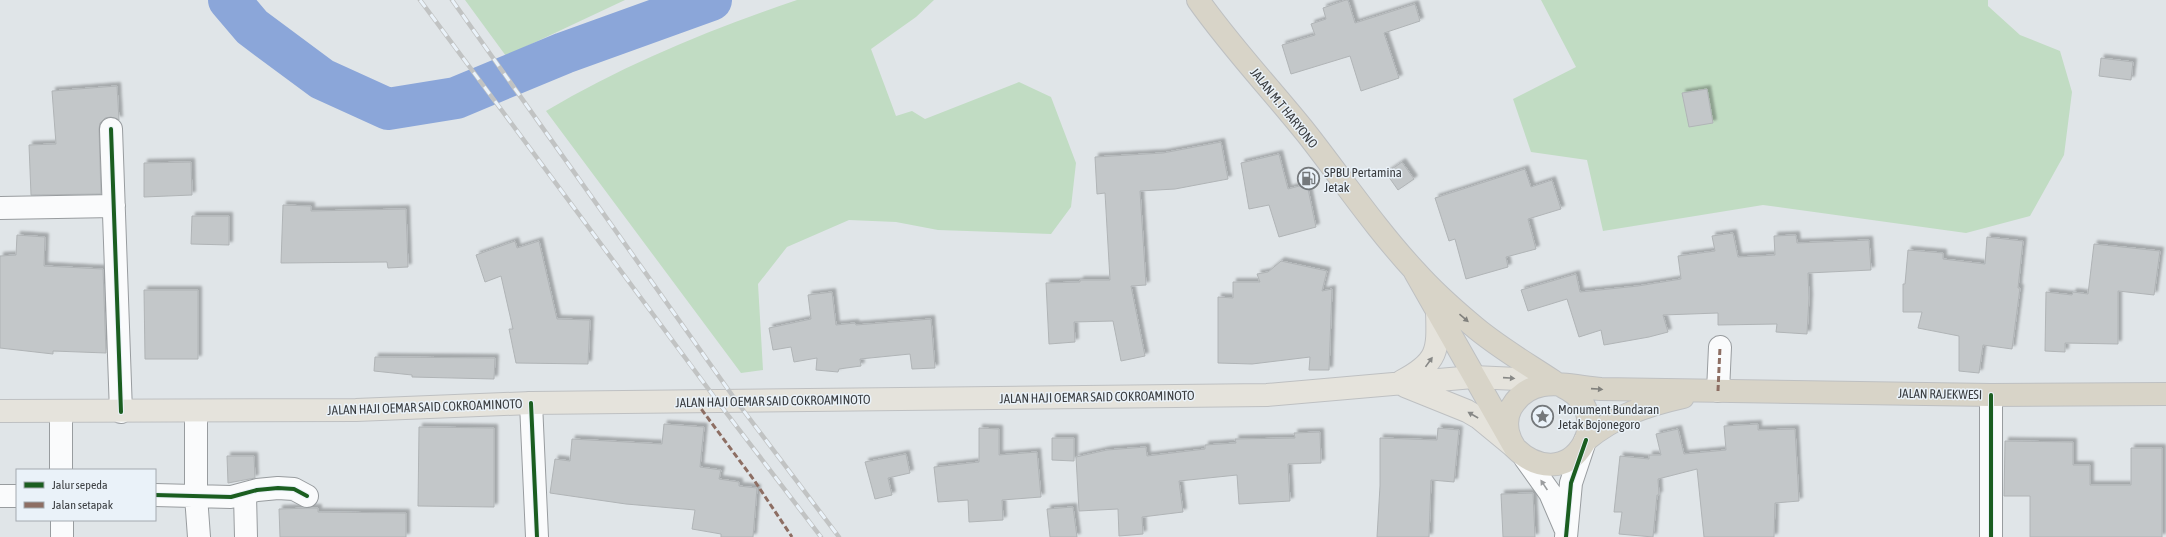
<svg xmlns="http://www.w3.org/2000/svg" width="2166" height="537" viewBox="0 0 2166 537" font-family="'Asap Condensed',sans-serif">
  <defs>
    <filter id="shadow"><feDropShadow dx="3.5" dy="-3.5" stdDeviation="1" flood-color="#0004"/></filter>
  </defs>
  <rect width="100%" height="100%" fill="#e0e5e8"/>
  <path fill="#c1dcc3" d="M 465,0 L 625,0 L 506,56 Z
    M 797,0 L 934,0 L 916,17 L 871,49 L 896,116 L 912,111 L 925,119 L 1019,82 L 1051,97 L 1076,163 L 1071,207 L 1051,234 L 938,230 L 896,222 L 849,220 L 787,247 L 758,284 L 763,370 L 741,373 L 546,111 C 625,64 711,29 797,0 Z
    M 1541,0 L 1988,0 L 1988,6 L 2020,35 L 2060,51 L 2072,92 L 2064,155 L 2030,216 L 1966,233 L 1763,205 L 1603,231 L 1587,160 L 1531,152 L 1513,99 L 1576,67 Z"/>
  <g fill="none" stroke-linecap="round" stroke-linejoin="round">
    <path stroke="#8ba6d9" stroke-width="42" d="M 229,0 L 252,27 L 322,79 L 388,109 L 456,98 L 564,53 L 711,0"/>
  </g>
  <path fill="#c3c7c9" stroke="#b0b4b6" filter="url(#shadow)" d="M 1346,0 L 1348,0 L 1355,23 L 1415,4 L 1420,21 L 1384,33 L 1399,78 L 1361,91 L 1350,56 L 1291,74 L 1282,45 L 1315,35 L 1311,24 L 1326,19 L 1323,8 Z
    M 2101,58 L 2133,62 L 2131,80 L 2099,76 Z
    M 117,86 L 119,120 L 111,117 L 105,118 L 100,123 L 99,129 L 101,194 L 31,195 L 29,145 L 56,144 L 52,91 Z
    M 1707,89 L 1713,123 L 1689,127 L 1682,93 Z
    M 1221,142 L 1228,179 L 1175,189 L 1140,191 L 1146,285 L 1131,286 L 1145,356 L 1121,361 L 1113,321 L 1074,322 L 1075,342 L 1049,344 L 1046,283 L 1080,282 L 1080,280 L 1110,280 L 1105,193 L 1097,194 L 1095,157 L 1163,153 Z
    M 1279,154 L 1288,189 L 1307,184 L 1316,227 L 1279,237 L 1269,205 L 1249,209 L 1241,163 Z
    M 191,162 L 192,195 L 144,197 L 144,163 Z
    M 1402,162 L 1414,179 L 1398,190 L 1386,173 Z
    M 1525,169 L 1531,187 L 1552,180 L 1561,209 L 1528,219 L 1536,249 L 1506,257 L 1508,267 L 1466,279 L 1455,239 L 1449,241 L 1435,198 Z
    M 283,205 L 311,206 L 311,211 L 406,209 L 408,267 L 388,268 L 387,262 L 281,263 Z
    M 192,216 L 229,216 L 229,245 L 191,244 Z
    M 1733,233 L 1738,257 L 1775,255 L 1774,236 L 1796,235 L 1797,243 L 1869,240 L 1871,270 L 1808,273 L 1809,298 L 1807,334 L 1776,332 L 1777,324 L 1718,325 L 1718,313 L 1663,315 L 1668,332 L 1649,337 L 1604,345 L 1601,330 L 1579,337 L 1567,299 L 1528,311 L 1521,290 L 1576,274 L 1580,292 L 1638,286 L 1681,279 L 1678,256 L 1715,251 L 1712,236 Z
    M 17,235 L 45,237 L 44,266 L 103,269 L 106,353 L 53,351 L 53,354 L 0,348 L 0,256 L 16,255 Z
    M 1987,237 L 2023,241 L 2018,288 L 2020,288 L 2012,349 L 1983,345 L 1979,373 L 1959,371 L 1959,336 L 1918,328 L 1922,312 L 1903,312 L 1903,284 L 1905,284 L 1908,250 L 1943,253 L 1943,259 L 1985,264 Z
    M 515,241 L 517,248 L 539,241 L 557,319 L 590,320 L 588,364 L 516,363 L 509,329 L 513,329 L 501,276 L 485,282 L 476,255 Z
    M 2094,244 L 2160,251 L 2154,295 L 2118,291 L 2118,344 L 2065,343 L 2065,352 L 2045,351 L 2046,292 L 2072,295 L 2073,292 L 2088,294 Z
    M 1281,261 L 1327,271 L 1322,291 L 1332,289 L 1329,370 L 1309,370 L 1310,357 L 1252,364 L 1218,363 L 1218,297 L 1233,298 L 1233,282 L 1260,282 L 1257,274 L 1268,272 Z
    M 144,290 L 198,290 L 198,359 L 145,359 Z
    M 832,292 L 836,325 L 855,323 L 856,325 L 931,319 L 935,368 L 912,369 L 910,354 L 860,359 L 861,366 L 839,369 L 838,372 L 816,370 L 817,358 L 794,362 L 791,347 L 773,350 L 769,328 L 811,319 L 808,295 Z
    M 375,357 L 495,358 L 494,379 L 412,377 L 412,375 L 374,371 Z
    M 664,424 L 704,427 L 700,467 L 721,470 L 719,479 L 739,482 L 739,486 L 757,488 L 753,537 L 721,537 L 721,534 L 692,529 L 695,510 L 626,504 L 550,493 L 555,459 L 570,461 L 572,439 L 662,444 Z
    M 1758,424 L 1758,430 L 1795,429 L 1799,501 L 1775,503 L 1774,537 L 1704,537 L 1697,469 L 1658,479 L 1659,495 L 1657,495 L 1653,537 L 1619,534 L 1622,512 L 1614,512 L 1620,456 L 1649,459 L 1649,455 L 1661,455 L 1656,434 L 1678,429 L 1684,454 L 1726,450 L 1724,426 Z
    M 419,427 L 494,428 L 494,507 L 418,506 Z
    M 979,428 L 999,429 L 999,455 L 1037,452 L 1041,497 L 1002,500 L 1003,520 L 969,522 L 968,500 L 938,502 L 934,467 L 979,462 Z
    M 1438,428 L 1459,430 L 1454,482 L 1431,480 L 1429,537 L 1377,537 L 1380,486 L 1380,438 L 1437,440 Z
    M 1320,432 L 1321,463 L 1288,464 L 1290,501 L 1239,504 L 1237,475 L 1179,481 L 1183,512 L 1142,517 L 1143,534 L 1119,536 L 1118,509 L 1079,511 L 1076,457 L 1107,450 L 1146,447 L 1147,456 L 1205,449 L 1205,445 L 1236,443 L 1235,439 L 1295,438 L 1294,433 Z
    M 1052,438 L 1074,438 L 1074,461 L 1052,460 Z
    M 2005,441 L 2073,442 L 2073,465 L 2090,465 L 2090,485 L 2131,485 L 2131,448 L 2162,448 L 2162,537 L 2030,537 L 2030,496 L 2004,496 Z
    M 906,454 L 910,473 L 888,478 L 892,495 L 875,499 L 865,462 Z
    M 227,456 L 254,456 L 255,478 L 228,483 Z
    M 1533,493 L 1535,537 L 1503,537 L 1501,494 Z
    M 1073,507 L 1077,537 L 1050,537 L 1047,509 Z
    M 310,508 L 318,508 L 318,512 L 406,513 L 406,537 L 280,537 L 279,509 Z"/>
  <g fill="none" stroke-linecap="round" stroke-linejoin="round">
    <defs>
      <path id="street" d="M 111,129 L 121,412
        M 0,208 L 114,206
        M 1718,391 L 1720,347
        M 531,403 L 537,537
        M 196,411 L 196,496 L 199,537
        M 61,470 L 61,411
        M 155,495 L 231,497 L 257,490 L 278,488 L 294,489 L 307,496
        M 245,495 L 246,537
        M 0,496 L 17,496
        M 62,520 L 62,537
        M 1991,537 L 1991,395"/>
      <path id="secondary" d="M 1525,458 L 1550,493 L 1565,528
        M 1566,537 L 1571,483 L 1585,441"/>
      <path id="primary" d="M 1402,381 C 1440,361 1438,349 1437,310
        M 1405,386 L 1467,411 L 1479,418 L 1513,446
        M 0,411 L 356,410 L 531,403 L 1267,395 L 1473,377 L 1518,379 L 1544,383"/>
      <path id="highway" d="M 1198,0 C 1231,47 1271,89 1307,134 C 1343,180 1376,229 1416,272 C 1433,291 1452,308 1471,324 C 1496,346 1526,363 1553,381 C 1563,388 1574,390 1581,401 C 1590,413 1591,430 1584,443 C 1567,473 1536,469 1515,448 L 1415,272
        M 1510,438 C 1506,429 1506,417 1511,408 C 1531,373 1567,386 1601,389 L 1991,395 L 2166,394
        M 1586,440 C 1615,416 1647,405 1683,397"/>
    </defs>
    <use href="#street" stroke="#989c9f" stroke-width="24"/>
    <use href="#secondary" stroke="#989c9f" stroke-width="24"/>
    <use href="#primary" stroke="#bec0c2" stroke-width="24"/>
    <use href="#highway" stroke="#bec0c2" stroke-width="24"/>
    <use href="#street" stroke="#fafbfc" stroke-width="22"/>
    <use href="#secondary" stroke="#fafbfc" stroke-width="22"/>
    <use href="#primary" stroke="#e5e3dc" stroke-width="22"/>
    <use href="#highway" stroke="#d8d4c8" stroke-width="22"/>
    <defs>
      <path id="rail" d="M 420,0 L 718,402 L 821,537
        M 452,0 L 737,402 L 839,537"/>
    </defs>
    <use href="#rail" stroke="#c1c3c3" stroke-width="4.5"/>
    <use href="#rail" stroke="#eaf2f9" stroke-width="3" stroke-dasharray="9" stroke-linecap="butt"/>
    <path stroke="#8d6e63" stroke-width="3" stroke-dasharray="6 3" stroke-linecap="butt" d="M 1718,391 L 1720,347
      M 696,402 L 754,480 L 792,537"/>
    <defs>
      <path id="cycleway" d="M 111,129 L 121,412
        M 531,403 L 537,537
        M 155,495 L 231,497 L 257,490 L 278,488 L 294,489 L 307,496
        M 1566,537 L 1571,483 L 1586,440
        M 1991,537 L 1991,395"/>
    </defs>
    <use href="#cycleway" stroke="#eaf2f9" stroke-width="6"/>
    <use href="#cycleway" stroke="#1b5e20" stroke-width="4"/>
  </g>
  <defs><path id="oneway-solid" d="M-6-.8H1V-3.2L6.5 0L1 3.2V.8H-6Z"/></defs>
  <g fill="#81817d">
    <use href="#oneway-solid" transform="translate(1464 318) rotate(41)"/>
    <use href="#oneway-solid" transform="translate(1597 389) rotate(4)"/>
  </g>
  <g fill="#878886">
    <use href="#oneway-solid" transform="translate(1429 362) rotate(-54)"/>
    <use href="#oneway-solid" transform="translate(1509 378) rotate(4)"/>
    <use href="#oneway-solid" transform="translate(1473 415) rotate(-150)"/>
  </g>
  <use fill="#9a9c9e" href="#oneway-solid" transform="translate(1544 485) rotate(-124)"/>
  <defs>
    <symbol id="fuel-ring" viewBox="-11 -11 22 22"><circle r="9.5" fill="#eaf2f9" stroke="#74787b" stroke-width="1.5"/><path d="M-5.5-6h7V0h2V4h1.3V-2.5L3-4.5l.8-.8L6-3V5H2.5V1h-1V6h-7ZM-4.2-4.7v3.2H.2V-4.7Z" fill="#74787b"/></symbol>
    <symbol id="sight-ring" viewBox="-11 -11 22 22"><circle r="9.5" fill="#eaf2f9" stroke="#74787b" stroke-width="1.5"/><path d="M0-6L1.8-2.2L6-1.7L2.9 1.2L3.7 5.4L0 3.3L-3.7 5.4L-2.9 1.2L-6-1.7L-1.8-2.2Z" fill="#74787b"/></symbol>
  </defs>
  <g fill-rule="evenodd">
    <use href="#fuel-ring" x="1296" y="166" width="25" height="25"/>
    <use href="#sight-ring" x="1530" y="404" width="25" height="25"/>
  </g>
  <g text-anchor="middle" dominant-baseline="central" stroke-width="3" stroke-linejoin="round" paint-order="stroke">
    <g font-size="13" fill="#3a3d40" stroke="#eaf2f9">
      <text transform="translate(1284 108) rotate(51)">JALAN M.T HARYONO</text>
      <text transform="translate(1940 394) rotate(1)">JALAN RAJEKWESI</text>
      <text transform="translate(1097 397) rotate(-1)">JALAN HAJI OEMAR SAID COKROAMINOTO</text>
      <text transform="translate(773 401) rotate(-1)">JALAN HAJI OEMAR SAID COKROAMINOTO</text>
      <text transform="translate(425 407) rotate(-2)">JALAN HAJI OEMAR SAID COKROAMINOTO</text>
    </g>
    <g font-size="13" fill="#3a3d40" stroke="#eaf2f9" text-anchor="start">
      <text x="1324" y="172">SPBU Pertamina<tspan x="1324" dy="15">Jetak</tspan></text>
      <text x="1558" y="409">Monument Bundaran<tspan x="1558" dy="15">Jetak Bojonegoro</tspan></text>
    </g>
  </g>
  <rect x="16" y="469" width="140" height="52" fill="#eaf2f9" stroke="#a4aaaf"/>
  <rect x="24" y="482" width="20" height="6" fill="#1b5e20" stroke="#a4aaaf"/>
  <text x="52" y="489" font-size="12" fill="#3a3d40">Jalur sepeda</text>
  <rect x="24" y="502" width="20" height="6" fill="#8d6e63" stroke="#a4aaaf"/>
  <text x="52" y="509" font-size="12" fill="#3a3d40">Jalan setapak</text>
</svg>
